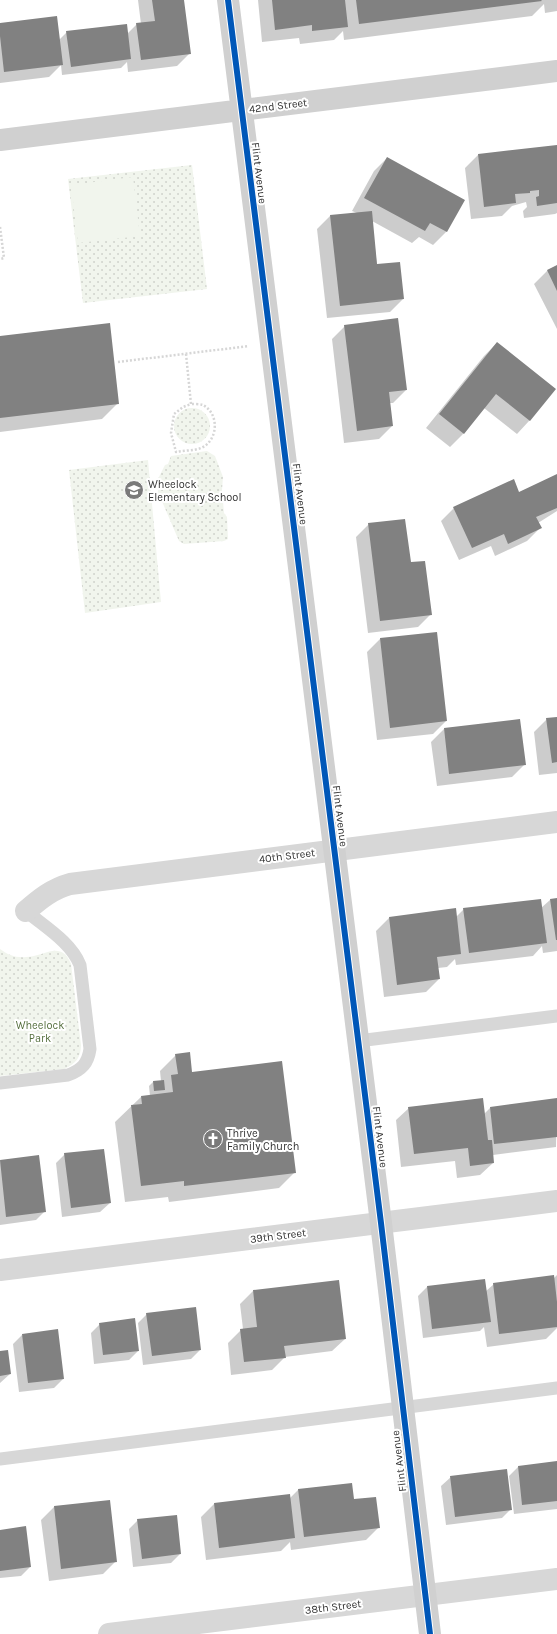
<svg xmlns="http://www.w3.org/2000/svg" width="557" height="1634" viewBox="0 0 557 1634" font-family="Karla,sans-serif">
  <defs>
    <pattern id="park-dots" width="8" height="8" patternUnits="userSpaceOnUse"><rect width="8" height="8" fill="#f1f5ed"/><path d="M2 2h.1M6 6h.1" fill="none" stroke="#cfd2cc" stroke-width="1.8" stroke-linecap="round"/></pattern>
  </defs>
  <rect width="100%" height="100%" fill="#fff"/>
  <path fill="url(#park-dots)" d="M 192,165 L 207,289 L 83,303 L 68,179 Z
    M174 426a18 18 0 1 1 36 0a18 18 0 1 1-36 0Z
    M 207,451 L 215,456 L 223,477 L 222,490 L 224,513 L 227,517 L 228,539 L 224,541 L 184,544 L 179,541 L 158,492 L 157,481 L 165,465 L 168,464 L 171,456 Z
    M 148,460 L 161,602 L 85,613 L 69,470 Z
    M 0,949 C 8,955 16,958 26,957 C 44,957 61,939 71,964 L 81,1045 C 81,1057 76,1064 64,1069 L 0,1076 Z"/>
  <path fill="#f1f5ed" d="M 133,177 L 140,236 L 78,243 L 71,185 Z"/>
  <path fill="#0003" d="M 138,0 L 183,0 L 190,53 L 177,66 L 128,72 L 127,62 L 121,68 L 62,75 L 61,65 L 49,77 L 0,83 L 0,24 L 59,40 L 67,32 L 127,34 L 137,24 L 141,24 Z
    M 258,0 L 557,0 L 557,11 L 545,13 L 544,4 L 532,16 L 344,40 L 343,31 L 334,40 L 300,44 L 299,38 L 262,42 Z
    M 557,146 L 557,213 L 555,214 L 524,218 L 523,211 L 527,207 L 526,202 L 512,206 L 502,216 L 471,219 L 465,168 L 478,155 Z
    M 387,158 L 463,201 L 446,232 L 433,245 L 419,237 L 412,243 L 372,221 L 377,266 L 403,299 L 390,312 L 327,318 L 317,229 L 330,216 L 357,213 L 352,211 L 374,171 Z
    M 557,266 L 557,329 L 534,284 L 547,271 Z
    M 345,326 L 406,390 L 393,403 L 389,403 L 392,426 L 379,439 L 344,443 L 332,339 Z
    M 0,337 L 118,403 L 102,419 L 0,432 Z
    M 497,343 L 554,389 L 529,421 L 517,434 L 484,408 L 463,434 L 450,447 L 426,428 L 484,356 Z
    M 557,475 L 557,511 L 538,523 L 540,528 L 527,541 L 495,556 L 491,546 L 459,560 L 441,521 L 454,508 L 518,493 Z
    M 369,524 L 410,563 L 431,614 L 418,627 L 368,633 L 356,537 Z
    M 436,633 L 446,721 L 433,734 L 377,740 L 367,652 L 380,639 Z
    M 557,718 L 557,773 L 539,775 L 534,732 L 547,719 Z
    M 444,729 L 525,764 L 512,777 L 437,786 L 431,742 Z
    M 557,899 L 557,951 L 543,953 L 542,946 L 533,956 L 456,965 L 455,959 L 447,967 L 438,968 L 439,979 L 426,992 L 384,997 L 376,931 L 389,918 L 456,917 L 464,909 L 541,908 L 550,900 Z
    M 176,1055 L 191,1074 L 295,1172 L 279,1188 L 169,1202 L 168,1197 L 125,1202 L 115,1122 L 141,1097 L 150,1096 L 149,1086 L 153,1082 L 161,1081 L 160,1071 Z
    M 557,1099 L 556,1147 L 493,1155 L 493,1163 L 480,1175 L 457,1178 L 455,1161 L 401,1167 L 396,1120 L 409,1108 L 484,1114 L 490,1108 Z
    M 65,1154 L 110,1203 L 100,1212 L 62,1217 L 56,1163 Z
    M 38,1156 L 45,1211 L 36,1220 L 0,1225 L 0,1161 Z
    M 557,1275 L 557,1328 L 546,1339 L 487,1347 L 484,1327 L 480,1331 L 423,1338 L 418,1296 L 427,1287 L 486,1291 L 494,1284 L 553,1279 Z
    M 253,1291 L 345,1339 L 332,1351 L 285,1357 L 272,1370 L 231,1375 L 228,1343 L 241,1330 L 243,1329 L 240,1304 Z
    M 147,1314 L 200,1350 L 191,1359 L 143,1365 L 138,1323 Z
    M 100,1324 L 138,1351 L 129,1360 L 94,1364 L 91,1333 Z
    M 22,1335 L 63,1379 L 54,1388 L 19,1392 L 13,1344 Z
    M 0,1352 L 10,1374 L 0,1383 Z
    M 557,1462 L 557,1509 L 514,1514 L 509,1476 L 518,1467 Z
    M 451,1477 L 511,1509 L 502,1518 L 446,1525 L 441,1486 Z
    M 351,1484 L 353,1501 L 379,1527 L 366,1540 L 291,1550 L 290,1542 L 281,1551 L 206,1560 L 201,1517 L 214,1504 L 289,1495 L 289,1499 L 298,1490 Z
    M 109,1501 L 116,1561 L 103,1574 L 49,1581 L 41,1520 L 54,1507 Z
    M 138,1520 L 180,1554 L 171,1563 L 133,1567 L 129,1529 Z
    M 0,1531 L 30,1567 L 21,1576 L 0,1578 Z"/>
  <path fill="#818181" d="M 152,0 L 184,0 L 191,54 L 141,60 L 136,23 L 155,21 Z
    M 272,0 L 345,0 L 348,27 L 312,31 L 312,25 L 275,30 Z
    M 356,0 L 541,0 L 542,1 L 359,24 Z
    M 57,16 L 63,65 L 4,72 L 0,36 L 0,23 Z
    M 127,24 L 131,59 L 71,67 L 66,31 Z
    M 557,145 L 557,203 L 537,206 L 536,197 L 539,196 L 539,190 L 530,191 L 530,193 L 515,194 L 516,203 L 484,207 L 478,154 Z
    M 387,157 L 465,200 L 447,232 L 430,223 L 425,231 L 364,198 Z
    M 372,211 L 377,264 L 400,262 L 404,299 L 340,306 L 330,215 Z
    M 557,265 L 557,291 L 547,270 Z
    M 398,318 L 407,390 L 389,392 L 393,426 L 357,431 L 344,325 Z
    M 110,323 L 119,404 L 0,418 L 0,336 Z
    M 497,342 L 556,389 L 530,421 L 496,394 L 464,434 L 439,414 Z
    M 557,474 L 557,508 L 536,517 L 542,528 L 508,544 L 504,534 L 472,548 L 453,507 L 514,479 L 519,492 Z
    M 405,519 L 411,562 L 425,561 L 432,615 L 380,621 L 368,523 Z
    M 437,632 L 447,721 L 390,728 L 380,638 Z
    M 557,717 L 557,762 L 552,763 L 546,718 Z
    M 520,719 L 526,765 L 449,774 L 444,728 Z
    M 557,898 L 557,940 L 556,940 L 550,899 Z
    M 541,899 L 547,943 L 469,953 L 463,908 Z
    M 456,908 L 461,954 L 437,957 L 440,979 L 397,985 L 389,917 Z
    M 190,1052 L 192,1072 L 282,1061 L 296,1173 L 184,1186 L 184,1181 L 141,1186 L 131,1105 L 142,1104 L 141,1096 L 173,1092 L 171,1075 L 178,1074 L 175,1054 Z
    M 164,1080 L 165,1090 L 154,1091 L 153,1081 Z
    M 483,1098 L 488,1140 L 492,1140 L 494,1163 L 470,1166 L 468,1148 L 414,1154 L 408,1107 Z
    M 557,1098 L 557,1137 L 494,1144 L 490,1107 Z
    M 104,1149 L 111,1203 L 71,1208 L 64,1153 Z
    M 39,1155 L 46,1212 L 6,1217 L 0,1160 Z
    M 554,1275 L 557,1302 L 557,1327 L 499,1334 L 493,1283 Z
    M 485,1279 L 491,1322 L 432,1329 L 427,1286 Z
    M 339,1280 L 346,1339 L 284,1346 L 286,1358 L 244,1362 L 240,1329 L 257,1327 L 253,1290 Z
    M 196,1307 L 201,1350 L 152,1356 L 146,1313 Z
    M 135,1318 L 139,1351 L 103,1355 L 99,1323 Z
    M 58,1329 L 64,1379 L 28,1383 L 22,1334 Z
    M 8,1350 L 11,1374 L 0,1376 L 0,1351 Z
    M 557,1461 L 557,1501 L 522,1505 L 518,1466 Z
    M 507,1469 L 512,1510 L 455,1517 L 450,1476 Z
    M 352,1483 L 354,1499 L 376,1497 L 380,1528 L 304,1537 L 298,1489 Z
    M 290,1494 L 295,1538 L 219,1548 L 214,1503 Z
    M 110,1500 L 117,1562 L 61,1569 L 54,1506 Z
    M 177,1515 L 181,1554 L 142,1559 L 137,1519 Z
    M 26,1526 L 31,1567 L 0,1571 L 0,1530 Z"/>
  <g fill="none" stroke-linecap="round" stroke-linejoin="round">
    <path stroke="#d6d6d6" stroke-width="2.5" stroke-dasharray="2 2" stroke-linecap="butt" d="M 0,227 L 4,258 L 0,259
      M 186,354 L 191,404 L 183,407 L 174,414 L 171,433 L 176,452 C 184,450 194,451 201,448 C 218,441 220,414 203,405 C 200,404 194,404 191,404
      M 118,362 L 249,346"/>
    <path stroke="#d7d7d7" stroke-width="13" d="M 358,1041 L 557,1016
      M 0,1083 L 68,1075 C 82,1070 88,1063 90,1049 L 80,965 C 71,942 45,927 26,911
      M 0,1459 L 557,1388"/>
    <path stroke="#d7d7d7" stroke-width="22" d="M 26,911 C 40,899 52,889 70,884 L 557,822
      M 0,1270 L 557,1201
      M 109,1634 L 557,1579"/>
    <path stroke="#d0d0d0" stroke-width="22" d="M 228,0 L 381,1223 L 430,1634
      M 0,140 L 557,71"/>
    <defs>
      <path id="cycleway" d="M 228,0 L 381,1223 L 430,1634"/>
    </defs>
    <use href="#cycleway" stroke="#fff" stroke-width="8"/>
    <use href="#cycleway" stroke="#0057b8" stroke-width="6"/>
  </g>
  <defs>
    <symbol id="school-disc" viewBox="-11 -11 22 22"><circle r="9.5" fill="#7a7a7a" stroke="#fff"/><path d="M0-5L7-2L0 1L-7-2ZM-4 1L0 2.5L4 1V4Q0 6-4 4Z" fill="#fff"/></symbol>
    <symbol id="church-disc" viewBox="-11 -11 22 22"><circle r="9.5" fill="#7a7a7a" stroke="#fff"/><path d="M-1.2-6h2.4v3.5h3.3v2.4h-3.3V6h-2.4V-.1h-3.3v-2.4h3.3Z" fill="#fff"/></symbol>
  </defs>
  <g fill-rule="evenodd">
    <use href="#school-disc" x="123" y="479" width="22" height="22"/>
    <use href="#church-disc" x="202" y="1128" width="22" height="22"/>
  </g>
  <g text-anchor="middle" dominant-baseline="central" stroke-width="4" stroke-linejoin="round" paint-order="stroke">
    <g font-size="11" fill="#333" stroke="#fff">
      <text transform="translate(278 106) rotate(-7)">42nd Street</text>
      <text transform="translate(259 173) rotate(83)">Flint Avenue</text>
      <text transform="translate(300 494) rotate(83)">Flint Avenue</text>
      <text transform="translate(340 816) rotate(83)">Flint Avenue</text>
      <text transform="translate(287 856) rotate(-7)">40th Street</text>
      <text transform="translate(380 1137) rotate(83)">Flint Avenue</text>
      <text transform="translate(278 1236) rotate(-7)">39th Street</text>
      <text transform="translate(399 1461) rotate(-97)">Flint Avenue</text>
      <text transform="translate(333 1607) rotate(-7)">38th Street</text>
    </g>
    <g font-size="11" fill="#333" stroke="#fff" text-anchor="start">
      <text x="148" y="484">Wheelock<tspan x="148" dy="13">Elementary School</tspan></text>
      <text x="227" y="1133">Thrive<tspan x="227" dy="13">Family Church</tspan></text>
    </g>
    <g font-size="11" fill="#56703f" stroke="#fff">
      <text x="40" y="1025">Wheelock<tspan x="40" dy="13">Park</tspan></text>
    </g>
  </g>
</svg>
